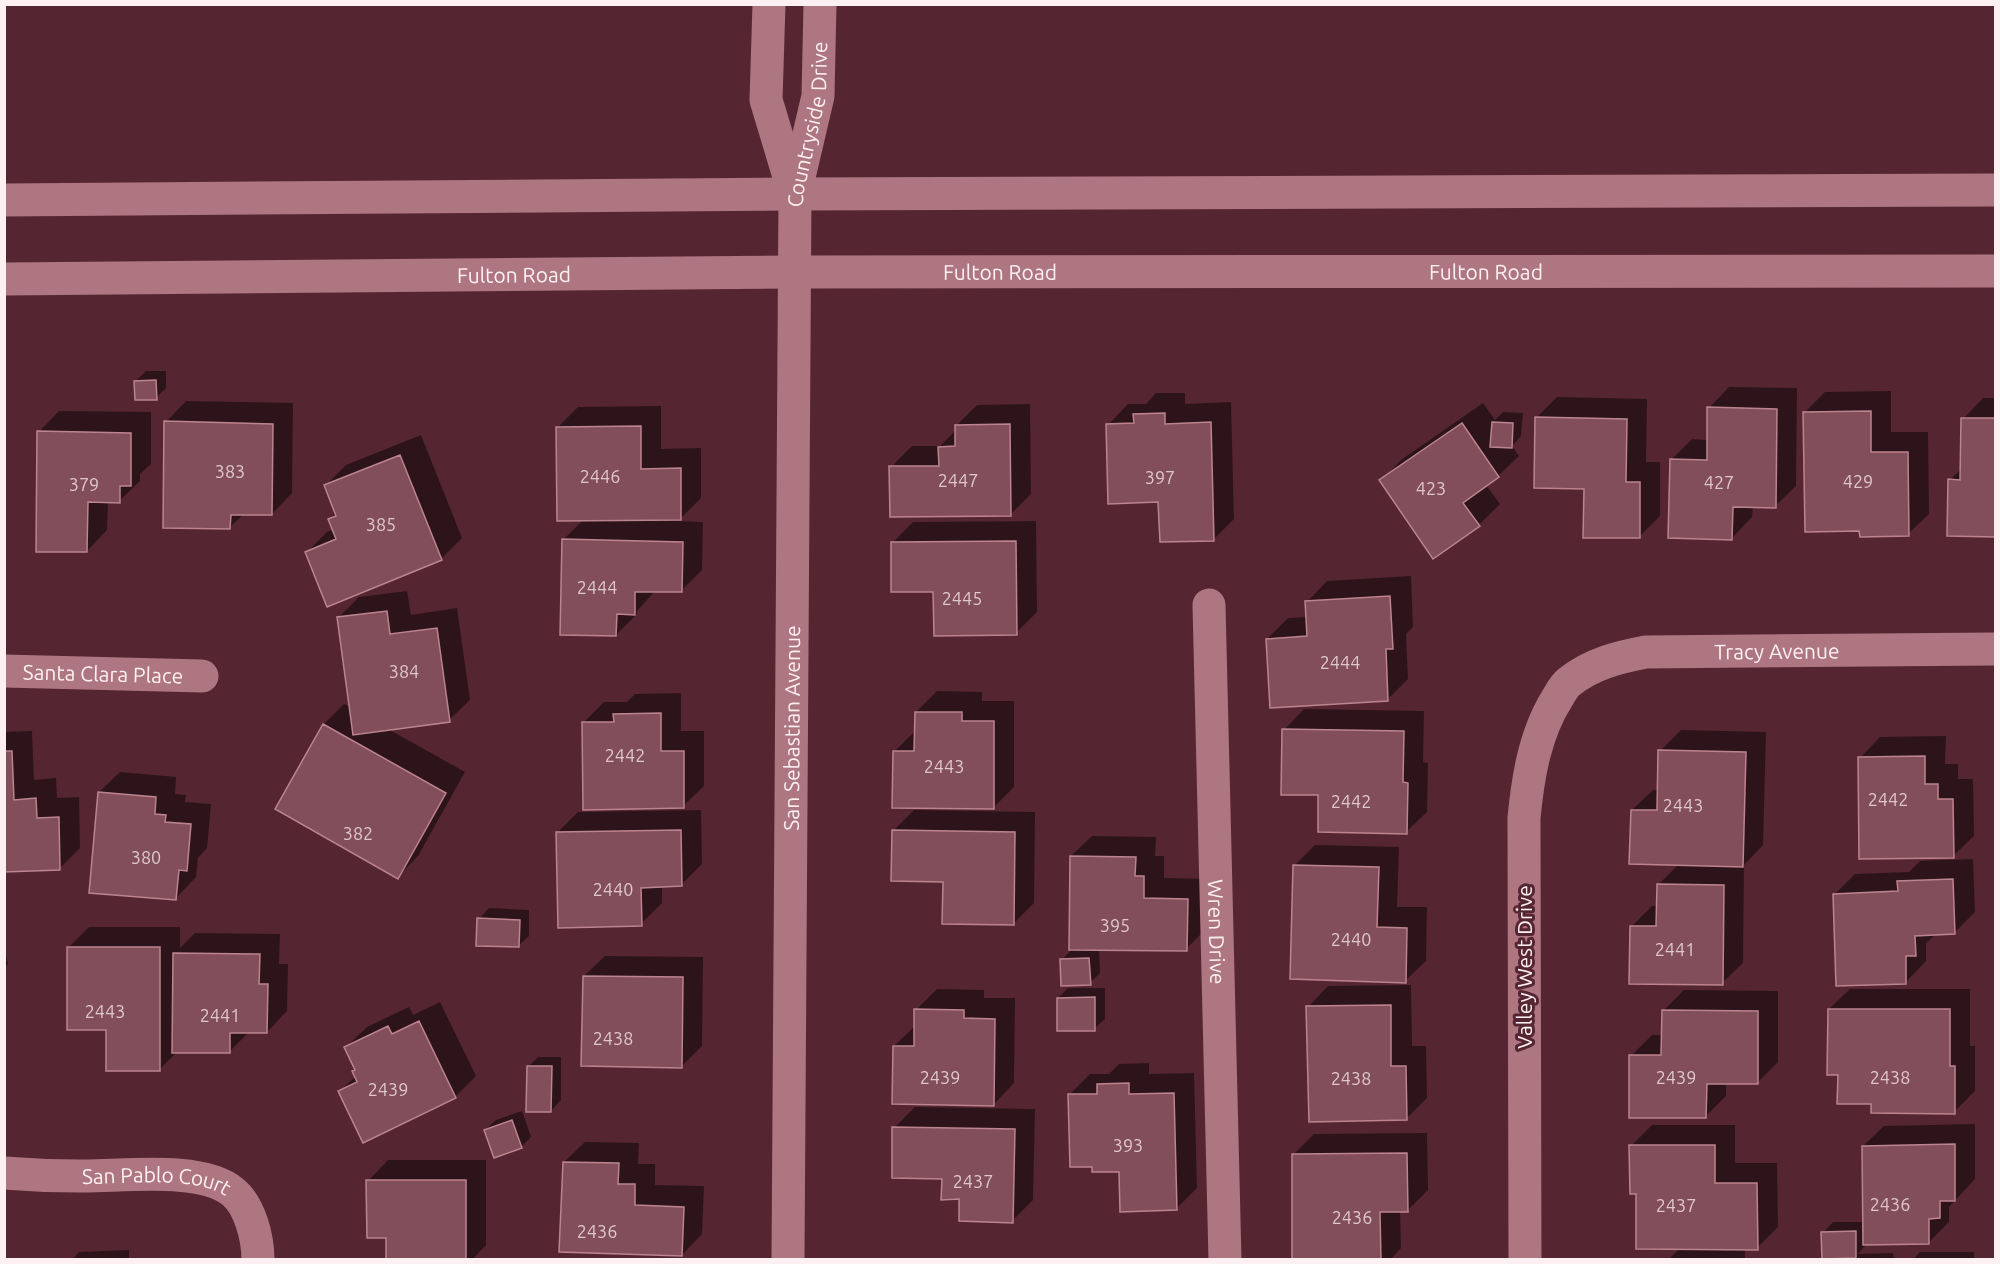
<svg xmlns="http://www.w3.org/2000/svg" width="2000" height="1264" viewBox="0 0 2000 1264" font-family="Ubuntu,sans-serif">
  <rect width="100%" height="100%" fill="#552631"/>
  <path fill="#0007" d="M 146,371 L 166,371 L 166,388 L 156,398 L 136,381 Z
    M 1729,387 L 1797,388 L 1796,486 L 1775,506 L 1753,506 L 1752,517 L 1732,538 L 1671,460 L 1692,439 L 1708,440 L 1709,408 Z
    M 1891,391 L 1891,432 L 1928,432 L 1929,514 L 1908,534 L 1804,413 L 1825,392 Z
    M 1156,393 L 1185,393 L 1185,404 L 1231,402 L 1234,519 L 1214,539 L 1160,501 L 1108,425 L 1128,404 L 1146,404 Z
    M 1557,397 L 1647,399 L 1646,462 L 1660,462 L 1660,516 L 1639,537 L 1585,488 L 1536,418 Z
    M 1983,398 L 1996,398 L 1996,535 L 1950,480 L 1962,468 L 1963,419 Z
    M 186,401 L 293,403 L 292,493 L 272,514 L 244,514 L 230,527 L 166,422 Z
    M 1483,403 L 1495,420 L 1503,412 L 1523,413 L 1521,436 L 1512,446 L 1519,456 L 1498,476 L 1486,485 L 1500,504 L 1479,525 L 1381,481 L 1401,460 Z
    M 1030,404 L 1031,494 L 1010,515 L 891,467 L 912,446 L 940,446 L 956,430 L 956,426 L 977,405 Z
    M 661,406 L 661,449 L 701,448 L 701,498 L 678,521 L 703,522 L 702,570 L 681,591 L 655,591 L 637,611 L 637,614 L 616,635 L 563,540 L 584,519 L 558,427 L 578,407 Z
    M 59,411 L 151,412 L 151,464 L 140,474 L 140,481 L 119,501 L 108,501 L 107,530 L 87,551 L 39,432 Z
    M 421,435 L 462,538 L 441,559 L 307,552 L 327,532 L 334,529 L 330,519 L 336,512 L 326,485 L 346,465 Z
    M 1036,521 L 1037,612 L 1016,633 L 935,590 L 892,543 L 913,522 Z
    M 1411,576 L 1413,627 L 1406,634 L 1408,679 L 1388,699 L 1267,639 L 1288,618 L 1307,617 L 1307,602 L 1327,581 Z
    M 407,591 L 411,615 L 457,608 L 470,700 L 449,720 L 388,729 L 465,772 L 418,856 L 398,877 L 277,808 L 324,724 L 344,704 L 351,707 L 338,618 L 359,597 Z
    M 937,691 L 982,692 L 982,701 L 1014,701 L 1014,787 L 993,808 L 894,752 L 915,731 L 916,712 Z
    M 681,693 L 681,731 L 704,731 L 704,786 L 683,806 L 583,723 L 604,702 L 627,702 L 635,694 Z
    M 1304,709 L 1424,711 L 1423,762 L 1428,763 L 1427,812 L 1406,832 L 1284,730 Z
    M 1681,730 L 1766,732 L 1763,845 L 1744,865 L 1743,963 L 1722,983 L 1631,927 L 1652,906 L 1658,906 L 1658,885 L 1679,864 L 1632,810 L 1653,790 L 1659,790 L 1660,751 Z
    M 32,731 L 34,780 L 56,778 L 57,798 L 79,797 L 80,848 L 60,868 L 4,870 L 4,732 Z
    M 1946,736 L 1945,764 L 1958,764 L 1958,779 L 1973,779 L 1974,836 L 1953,856 L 1860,758 L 1880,737 Z
    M 120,772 L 176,777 L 175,794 L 186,795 L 185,802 L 211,804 L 207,848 L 198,858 L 196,877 L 176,898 L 99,792 Z
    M 701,810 L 702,864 L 681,885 L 662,885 L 662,903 L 641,924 L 557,833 L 578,812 Z
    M 914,810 L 1035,812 L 1034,903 L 1013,924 L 944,881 L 893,831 Z
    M 1092,836 L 1156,837 L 1155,856 L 1164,856 L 1164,878 L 1208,879 L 1207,928 L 1186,949 L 1099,948 L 1100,973 L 1090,983 L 1062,960 L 1073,948 L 1071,856 Z
    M 1315,845 L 1399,847 L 1397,907 L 1427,907 L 1426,961 L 1405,981 L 1294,866 Z
    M 1973,859 L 1975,912 L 1954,933 L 1936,934 L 1926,943 L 1926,961 L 1906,982 L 1835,894 L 1855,874 L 1909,872 L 1920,861 Z
    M 489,908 L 529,910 L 529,936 L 518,946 L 479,919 Z
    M 89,927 L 180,927 L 180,948 L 195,933 L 280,934 L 279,964 L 288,964 L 287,1011 L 267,1032 L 249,1032 L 229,1052 L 178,1051 L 160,1069 L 108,1028 L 68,948 Z
    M 4,946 L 8,964 L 4,968 Z
    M 605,956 L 703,957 L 702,1046 L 681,1067 L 584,976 Z
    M 1411,985 L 1412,1046 L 1426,1046 L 1427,1098 L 1406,1119 L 1308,1007 L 1328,986 Z
    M 1068,988 L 1105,988 L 1105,1019 L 1094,1029 L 1058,998 Z
    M 937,989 L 984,990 L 984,998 L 1015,998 L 1014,1083 L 994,1104 L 894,1046 L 916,1025 L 916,1010 Z
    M 1850,989 L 1970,989 L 1970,1046 L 1975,1046 L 1975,1091 L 1954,1112 L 1872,1103 L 1839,1074 L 1829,1009 Z
    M 1684,990 L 1778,991 L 1778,1062 L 1757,1083 L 1726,1082 L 1726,1096 L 1705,1117 L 1631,1056 L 1652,1035 L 1663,1035 L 1663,1011 Z
    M 440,1002 L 476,1076 L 455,1097 L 340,1091 L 356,1076 L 356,1070 L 346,1047 L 367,1027 L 409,1007 L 413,1015 Z
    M 538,1057 L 561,1057 L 561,1100 L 551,1111 L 528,1067 Z
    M 1149,1063 L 1149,1074 L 1194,1073 L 1197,1188 L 1176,1209 L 1120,1170 L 1069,1095 L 1090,1074 L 1109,1074 L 1119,1064 Z
    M 915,1107 L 1035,1109 L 1033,1200 L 1012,1221 L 961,1198 L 894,1128 Z
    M 522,1111 L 531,1137 L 521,1147 L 485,1130 L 496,1120 Z
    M 1975,1124 L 1975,1179 L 1949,1207 L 1949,1222 L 1928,1243 L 1865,1244 L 1865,1246 L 1858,1254 L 1893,1253 L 1894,1260 L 1852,1260 L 1855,1257 L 1823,1233 L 1833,1222 L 1864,1222 L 1863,1146 L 1884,1126 Z
    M 1652,1125 L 1735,1125 L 1735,1163 L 1777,1163 L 1778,1227 L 1757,1248 L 1745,1248 L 1745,1260 L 1668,1260 L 1680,1248 L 1638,1193 L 1631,1146 Z
    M 1427,1133 L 1428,1190 L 1407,1211 L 1400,1211 L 1401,1248 L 1390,1260 L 1294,1260 L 1293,1155 L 1314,1134 Z
    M 585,1142 L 639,1143 L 638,1164 L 655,1164 L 655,1185 L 704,1186 L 702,1234 L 682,1255 L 564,1162 Z
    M 388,1160 L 486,1160 L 486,1245 L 472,1260 L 387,1260 L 388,1236 L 368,1181 Z
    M 129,1250 L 129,1260 L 72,1260 L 79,1252 Z
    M 1920,1252 L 1974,1252 L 1974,1260 L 1913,1260 Z"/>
  <path fill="#824e59" stroke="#bc848e" stroke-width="1.5" d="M 156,380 L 157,400 L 135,400 L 134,381 Z
    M 1707,407 L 1777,409 L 1776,508 L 1733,507 L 1732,540 L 1668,538 L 1670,459 L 1707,460 Z
    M 1871,411 L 1871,452 L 1908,452 L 1909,536 L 1860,537 L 1859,531 L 1805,532 L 1803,412 Z
    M 1165,413 L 1165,424 L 1211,422 L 1214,541 L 1160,542 L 1158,502 L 1108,504 L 1106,424 L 1134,423 L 1133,414 Z
    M 1535,417 L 1627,419 L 1626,482 L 1640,482 L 1640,538 L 1583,538 L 1584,489 L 1534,488 Z
    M 1961,418 L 1996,418 L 1996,537 L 1947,536 L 1948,479 L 1960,480 Z
    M 164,421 L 273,424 L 272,515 L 231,515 L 230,529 L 163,528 Z
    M 1492,422 L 1513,423 L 1512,448 L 1490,447 Z
    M 1462,423 L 1499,477 L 1463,503 L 1480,526 L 1433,559 L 1379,480 Z
    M 1010,424 L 1011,516 L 890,517 L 889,466 L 939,466 L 938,447 L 955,446 L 955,425 Z
    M 641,426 L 641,469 L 681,468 L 681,520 L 557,521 L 556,427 Z
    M 37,431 L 131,433 L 131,486 L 120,486 L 120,503 L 88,502 L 87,552 L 36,552 Z
    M 400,455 L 442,560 L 327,607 L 305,552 L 336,539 L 328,519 L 336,516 L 324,485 Z
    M 562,539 L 683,542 L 682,592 L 635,592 L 635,615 L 617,614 L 616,636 L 560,635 Z
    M 1016,541 L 1017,635 L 934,636 L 933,592 L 891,592 L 891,542 Z
    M 1390,596 L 1393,649 L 1386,649 L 1388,701 L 1270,708 L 1266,639 L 1307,636 L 1305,601 Z
    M 387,611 L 390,634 L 437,628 L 450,722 L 353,735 L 337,617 Z
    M 915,712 L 962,712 L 962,721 L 994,721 L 994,809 L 892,808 L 893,751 L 914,751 Z
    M 661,713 L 661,751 L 684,751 L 684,808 L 583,810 L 582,722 L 614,722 L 613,714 Z
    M 323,724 L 446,793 L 398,879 L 275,809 Z
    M 1282,729 L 1404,731 L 1403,782 L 1408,783 L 1407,834 L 1318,832 L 1318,795 L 1281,795 Z
    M 1658,750 L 1746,752 L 1743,867 L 1629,864 L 1631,810 L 1657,810 Z
    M 4,751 L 12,751 L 14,800 L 36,798 L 37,818 L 59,817 L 60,870 L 4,872 Z
    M 1925,756 L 1925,784 L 1938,784 L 1938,799 L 1953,799 L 1954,858 L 1859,859 L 1858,757 Z
    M 98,792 L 156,797 L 155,814 L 166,815 L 165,822 L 191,824 L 187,871 L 179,870 L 176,900 L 89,893 Z
    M 681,830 L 682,886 L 641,888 L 642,926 L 558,928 L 556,832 Z
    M 892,830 L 1015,832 L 1014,925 L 942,924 L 943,882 L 891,881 Z
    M 1070,856 L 1136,857 L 1135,876 L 1144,876 L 1144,898 L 1188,899 L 1187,951 L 1069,950 Z
    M 1293,865 L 1379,867 L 1377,927 L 1407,928 L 1406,983 L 1290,979 Z
    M 1953,879 L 1955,934 L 1915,936 L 1916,956 L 1906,956 L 1906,984 L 1836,986 L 1833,894 L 1898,891 L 1897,881 Z
    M 1657,884 L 1724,885 L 1723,985 L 1629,984 L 1630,926 L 1656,926 Z
    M 477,918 L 520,920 L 519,947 L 476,946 Z
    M 67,947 L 160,947 L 160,1071 L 106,1071 L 106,1030 L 67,1030 Z
    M 173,953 L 260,954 L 259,984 L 268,984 L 267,1033 L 230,1033 L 230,1053 L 172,1053 Z
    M 1089,958 L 1091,985 L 1061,986 L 1060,959 Z
    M 583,976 L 683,977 L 682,1068 L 581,1066 Z
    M 1095,997 L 1095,1031 L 1057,1031 L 1057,998 Z
    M 1391,1005 L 1391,1066 L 1406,1066 L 1407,1120 L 1309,1122 L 1306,1006 Z
    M 914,1009 L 964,1010 L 964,1018 L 995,1019 L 994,1106 L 892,1104 L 893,1046 L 914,1046 Z
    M 1828,1009 L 1950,1009 L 1950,1066 L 1955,1066 L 1955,1114 L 1871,1113 L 1871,1104 L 1837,1104 L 1838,1075 L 1827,1075 Z
    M 1662,1010 L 1758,1011 L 1758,1084 L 1707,1084 L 1706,1118 L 1629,1118 L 1629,1055 L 1661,1055 Z
    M 419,1021 L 456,1098 L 363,1143 L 338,1091 L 357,1082 L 352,1071 L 355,1070 L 344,1047 L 388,1026 L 392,1034 Z
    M 527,1066 L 552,1066 L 551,1112 L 526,1112 Z
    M 1129,1083 L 1129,1094 L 1174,1093 L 1177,1210 L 1120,1212 L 1119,1172 L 1092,1172 L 1092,1167 L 1070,1167 L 1068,1094 L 1097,1094 L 1097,1084 Z
    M 512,1120 L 522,1148 L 494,1158 L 484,1130 Z
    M 892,1127 L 1015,1129 L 1013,1223 L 959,1221 L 959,1199 L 941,1200 L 942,1179 L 892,1178 Z
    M 1955,1144 L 1955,1201 L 1940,1201 L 1940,1218 L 1929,1219 L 1929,1244 L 1863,1245 L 1862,1146 Z
    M 1629,1145 L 1715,1145 L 1715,1183 L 1757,1183 L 1758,1250 L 1636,1249 L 1636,1194 L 1630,1194 Z
    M 1407,1153 L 1408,1212 L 1380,1212 L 1381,1260 L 1292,1260 L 1292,1154 Z
    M 563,1162 L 619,1163 L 618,1184 L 635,1184 L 635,1205 L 684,1207 L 682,1256 L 559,1252 Z
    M 366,1180 L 466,1180 L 466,1260 L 386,1260 L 386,1238 L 367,1238 Z
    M 1856,1231 L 1856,1258 L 1822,1259 L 1821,1232 Z"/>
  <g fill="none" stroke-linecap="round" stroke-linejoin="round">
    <g stroke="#ad7680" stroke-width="33">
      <path d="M 769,4 L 766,100 L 794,193"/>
      <path id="s1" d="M 1209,605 L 1225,1260"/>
      <path id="s2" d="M 4,671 L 202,676"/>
      <path id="s3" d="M 4,1173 C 29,1175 54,1176 79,1176 C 119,1177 201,1165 233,1192 C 250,1206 258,1238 258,1260"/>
      <path id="s4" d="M 788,1260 L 795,194 L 818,96 L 820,4"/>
      <path id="s5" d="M 1525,1260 L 1524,818 C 1528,776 1535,733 1558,697 C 1561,692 1564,686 1569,682 C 1591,664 1619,657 1646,652 L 1996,649"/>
    </g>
    <g stroke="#ad7680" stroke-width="33">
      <path d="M 4,200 L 795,194 L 1996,190"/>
      <path id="s6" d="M 4,279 L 793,272 L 1996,271"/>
    </g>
  </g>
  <g text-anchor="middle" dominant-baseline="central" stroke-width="6" stroke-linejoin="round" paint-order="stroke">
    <g font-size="18" fill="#dec8cc">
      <text x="230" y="471">383</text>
      <text x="600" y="476">2446</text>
      <text x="1160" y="477">397</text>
      <text x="958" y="480">2447</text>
      <text x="1858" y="481">429</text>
      <text x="1719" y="482">427</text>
      <text x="84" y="484">379</text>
      <text x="1431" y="488">423</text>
      <text x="381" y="524">385</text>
      <text x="597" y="587">2444</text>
      <text x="962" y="598">2445</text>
      <text x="1340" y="662">2444</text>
      <text x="404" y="671">384</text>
      <text x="625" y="755">2442</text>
      <text x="944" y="766">2443</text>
      <text x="1888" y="799">2442</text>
      <text x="1351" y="801">2442</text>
      <text x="1683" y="805">2443</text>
      <text x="358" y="833">382</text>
      <text x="146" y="857">380</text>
      <text x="613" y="889">2440</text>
      <text x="1115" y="925">395</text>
      <text x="1351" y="939">2440</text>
      <text x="1675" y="949">2441</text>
      <text x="105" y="1011">2443</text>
      <text x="220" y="1015">2441</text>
      <text x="613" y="1038">2438</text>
      <text x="940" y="1077">2439</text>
      <text x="1676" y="1077">2439</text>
      <text x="1890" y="1077">2438</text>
      <text x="1351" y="1078">2438</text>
      <text x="388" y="1089">2439</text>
      <text x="1128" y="1145">393</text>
      <text x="973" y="1181">2437</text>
      <text x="1890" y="1204">2436</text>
      <text x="1676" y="1205">2437</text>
      <text x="1352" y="1217">2436</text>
      <text x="597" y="1231">2436</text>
    </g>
    <g font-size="21" fill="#fdf0f2" stroke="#552631">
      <text stroke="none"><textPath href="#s4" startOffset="1137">Countryside Drive</textPath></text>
      <text stroke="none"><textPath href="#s6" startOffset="996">Fulton Road</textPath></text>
      <text stroke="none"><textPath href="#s6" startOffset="1482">Fulton Road</textPath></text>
      <text stroke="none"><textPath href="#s6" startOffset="510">Fulton Road</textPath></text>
      <text stroke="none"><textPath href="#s5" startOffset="802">Tracy Avenue</textPath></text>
      <text stroke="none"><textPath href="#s2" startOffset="99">Santa Clara Place</textPath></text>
      <text stroke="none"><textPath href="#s4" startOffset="532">San Sebastian Avenue</textPath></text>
      <text stroke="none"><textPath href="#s1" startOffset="327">Wren Drive</textPath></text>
      <text transform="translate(1524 967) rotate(-90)">Valley West Drive</text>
      <text stroke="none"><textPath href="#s3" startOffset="153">San Pablo Court</textPath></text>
    </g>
  </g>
  <rect width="2000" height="1264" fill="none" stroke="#fdf0f2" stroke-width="12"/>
</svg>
